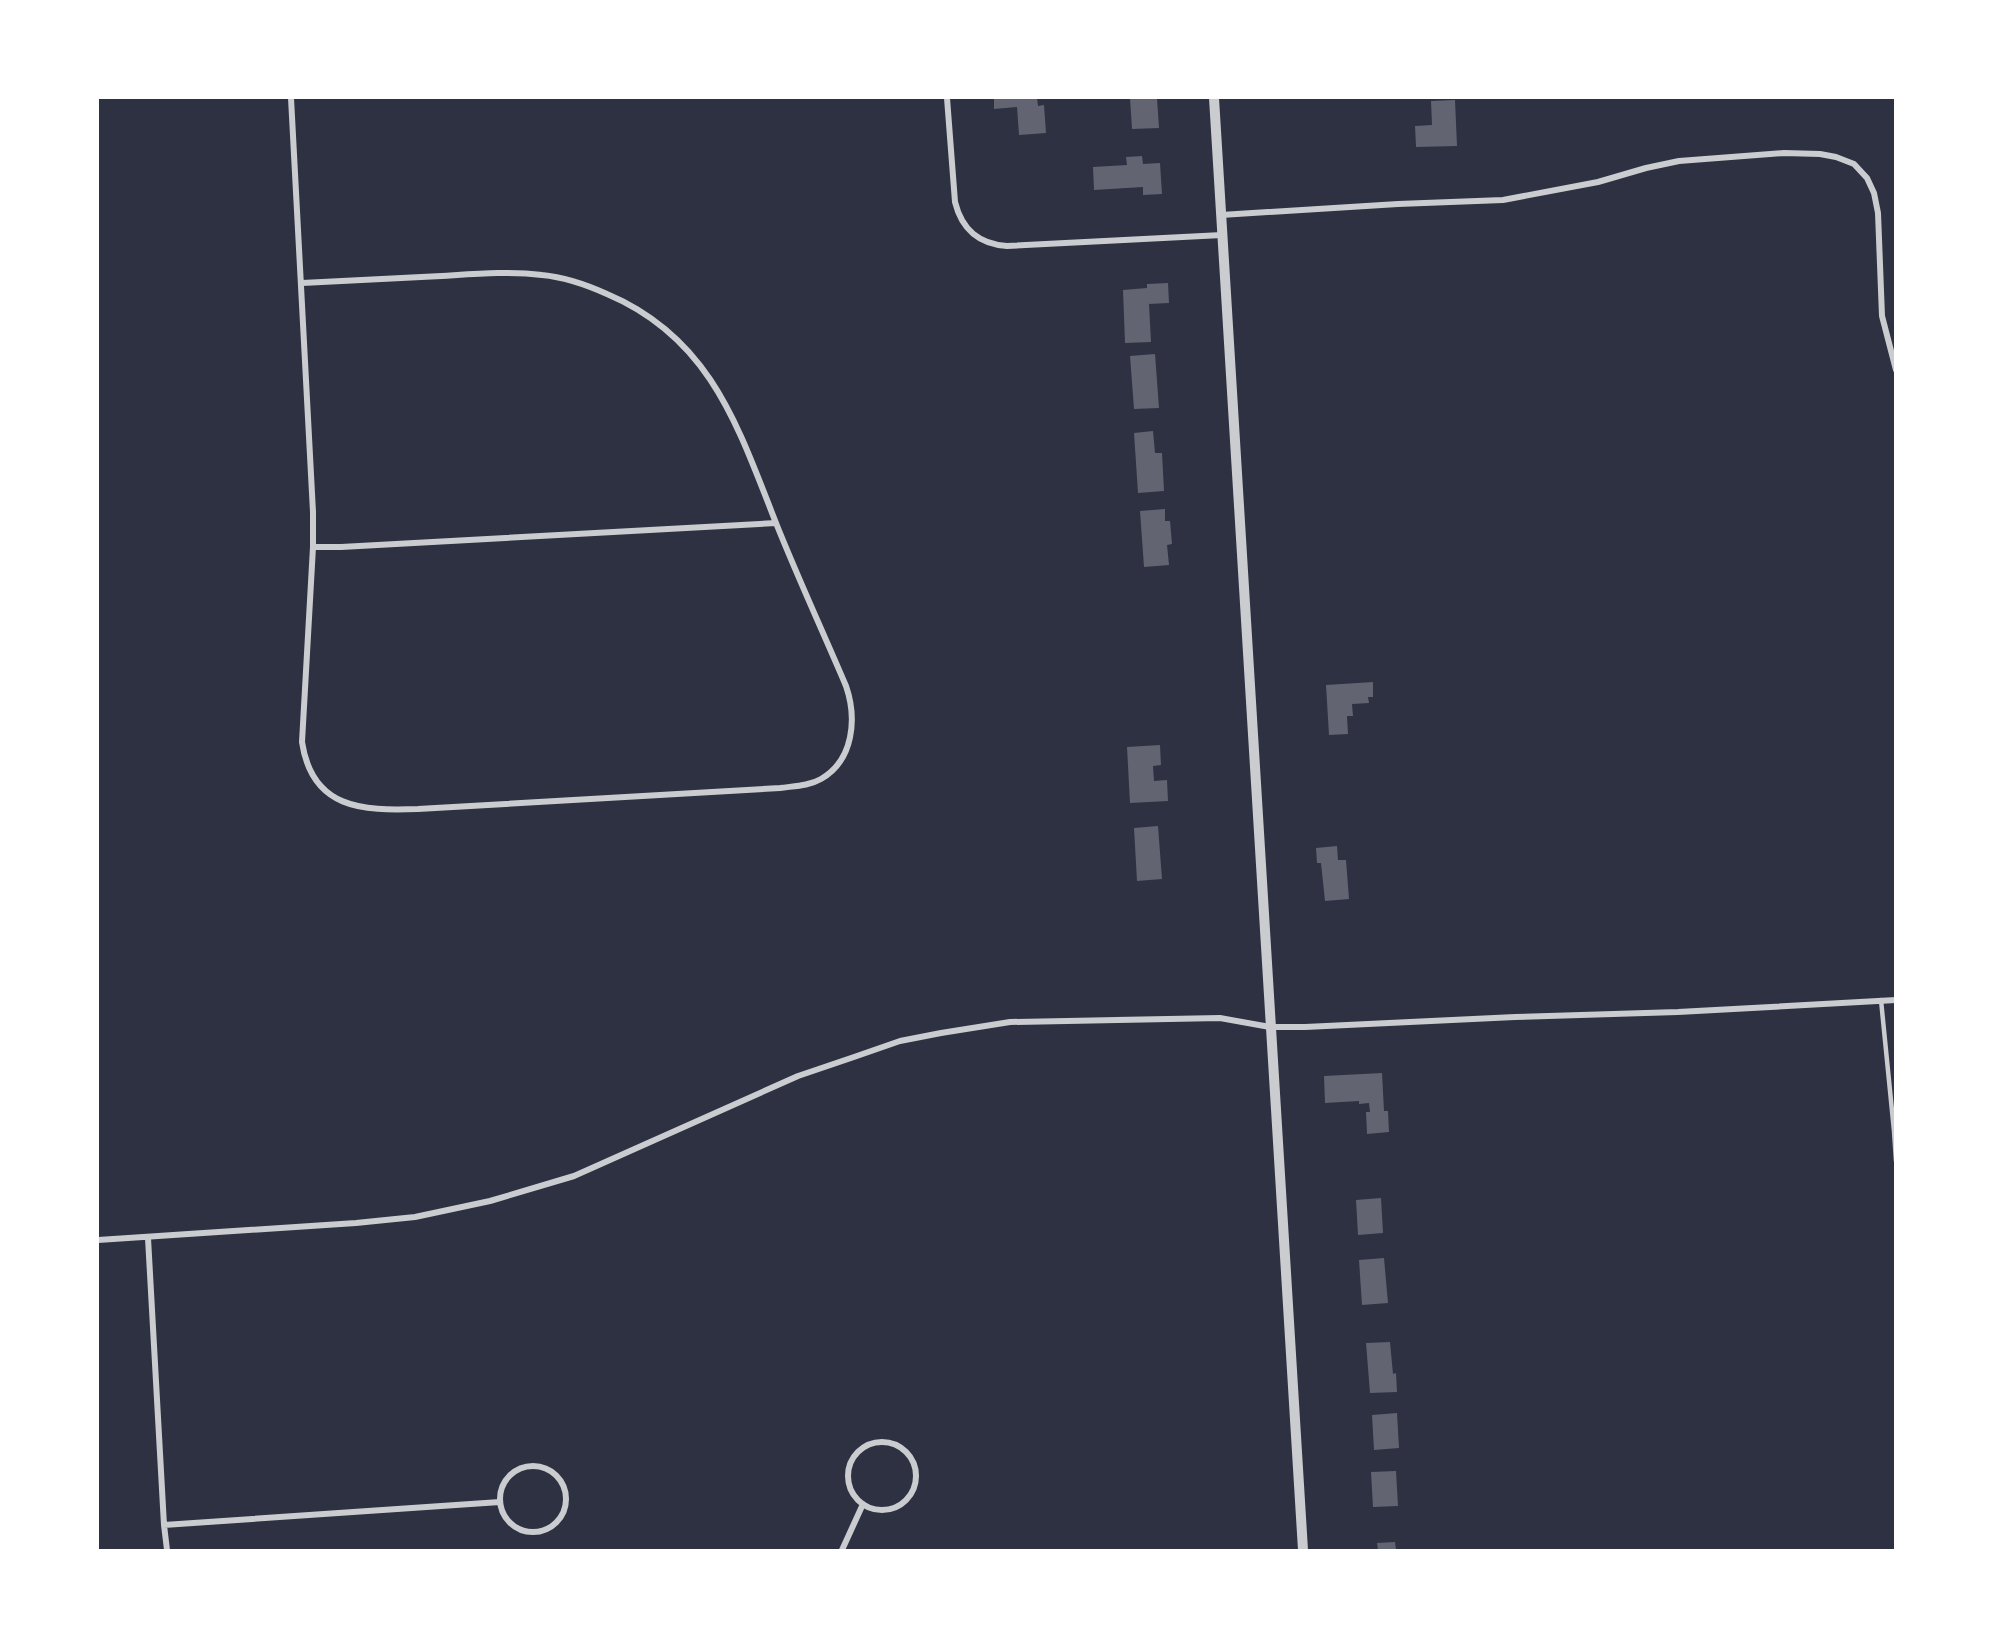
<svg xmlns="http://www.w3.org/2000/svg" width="1993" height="1648" viewBox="0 0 1993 1648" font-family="Commissioner,sans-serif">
  <rect width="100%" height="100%" fill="#2d3142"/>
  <path fill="#626471" d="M 994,98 L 1037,98 L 1038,106 L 1044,105 L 1046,133 L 1019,135 L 1017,107 L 994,109 Z
    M 1130,98 L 1157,98 L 1159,128 L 1132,129 Z
    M 1455,100 L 1457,146 L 1416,147 L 1415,126 L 1432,125 L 1431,101 Z
    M 1142,156 L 1143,164 L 1160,163 L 1162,194 L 1143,195 L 1143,187 L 1094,190 L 1093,167 L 1127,165 L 1126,157 Z
    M 1168,283 L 1169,303 L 1149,304 L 1151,342 L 1125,343 L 1123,290 L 1147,288 L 1147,284 Z
    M 1155,354 L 1159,408 L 1134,409 L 1130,356 Z
    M 1153,431 L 1155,453 L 1162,453 L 1164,491 L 1138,493 L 1134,433 Z
    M 1165,509 L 1165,521 L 1170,521 L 1172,544 L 1167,545 L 1169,565 L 1144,567 L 1140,511 Z
    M 1373,682 L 1373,697 L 1368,697 L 1369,703 L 1352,704 L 1353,716 L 1347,716 L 1348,734 L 1329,735 L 1326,685 Z
    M 1160,745 L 1161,765 L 1153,766 L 1154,781 L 1167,780 L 1168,801 L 1130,803 L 1127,747 Z
    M 1158,826 L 1162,879 L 1137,881 L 1134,828 Z
    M 1337,846 L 1338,860 L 1346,860 L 1349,899 L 1325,901 L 1321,863 L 1317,863 L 1316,848 Z
    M 1382,1073 L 1384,1111 L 1388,1111 L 1389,1132 L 1367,1134 L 1366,1112 L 1370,1112 L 1369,1103 L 1359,1104 L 1359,1101 L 1325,1103 L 1324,1076 Z
    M 1381,1198 L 1383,1233 L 1358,1235 L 1356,1200 Z
    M 1384,1258 L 1388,1303 L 1362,1305 L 1359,1260 Z
    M 1390,1342 L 1393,1374 L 1396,1373 L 1397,1392 L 1370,1393 L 1366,1343 Z
    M 1397,1413 L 1399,1448 L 1374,1450 L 1372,1415 Z
    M 1396,1471 L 1398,1506 L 1373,1507 L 1371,1472 Z
    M 1395,1542 L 1396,1550 L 1378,1550 L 1377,1543 Z"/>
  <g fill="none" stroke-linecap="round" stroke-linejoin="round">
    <path stroke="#caccd0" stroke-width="4.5" d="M 1881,1000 L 1894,1131 L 1896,1161"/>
    <path stroke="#caccd0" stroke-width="6" d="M 291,98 L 313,512 L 313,547 L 302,742 C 312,809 362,811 418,809 L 780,788 C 794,786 809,786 821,779 C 854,760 857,718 846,686 C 823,632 798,578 776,523 C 738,427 711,338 607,294 C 587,285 564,277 542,275 C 509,271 475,274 442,276 C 395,278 348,281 302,283
      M 947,98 L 955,202 C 962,230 979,244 1007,246 L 1222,235
      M 1221,215 L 1398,204 L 1503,200 L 1598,182 L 1646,168 L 1679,161 L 1784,153 L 1820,154 L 1836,157 L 1854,164 L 1867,178 L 1874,193 L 1878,213 L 1882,316 L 1896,370
      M 313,547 L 341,547 L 776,523
      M 148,1238 L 164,1525 L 167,1550
      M 98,1240 L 356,1223 L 415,1217 L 490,1201 L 574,1176 L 798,1076 L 854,1057 L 900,1041 L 941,1033 L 1010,1022 L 1220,1018 L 1270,1027 L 1305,1027 L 1515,1017 L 1678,1012 L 1896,1000
      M848 1476a34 34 0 1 1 68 0a34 34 0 1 1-68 0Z
      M500 1499a33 33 0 1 1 66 0a33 33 0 1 1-66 0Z
      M 164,1525 L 500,1502
      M 842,1550 L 863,1504"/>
    <path stroke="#caccd0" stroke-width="10" d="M 1214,98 L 1303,1550"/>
  </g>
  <rect width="1993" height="1648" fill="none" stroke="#ffffff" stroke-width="198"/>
</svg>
